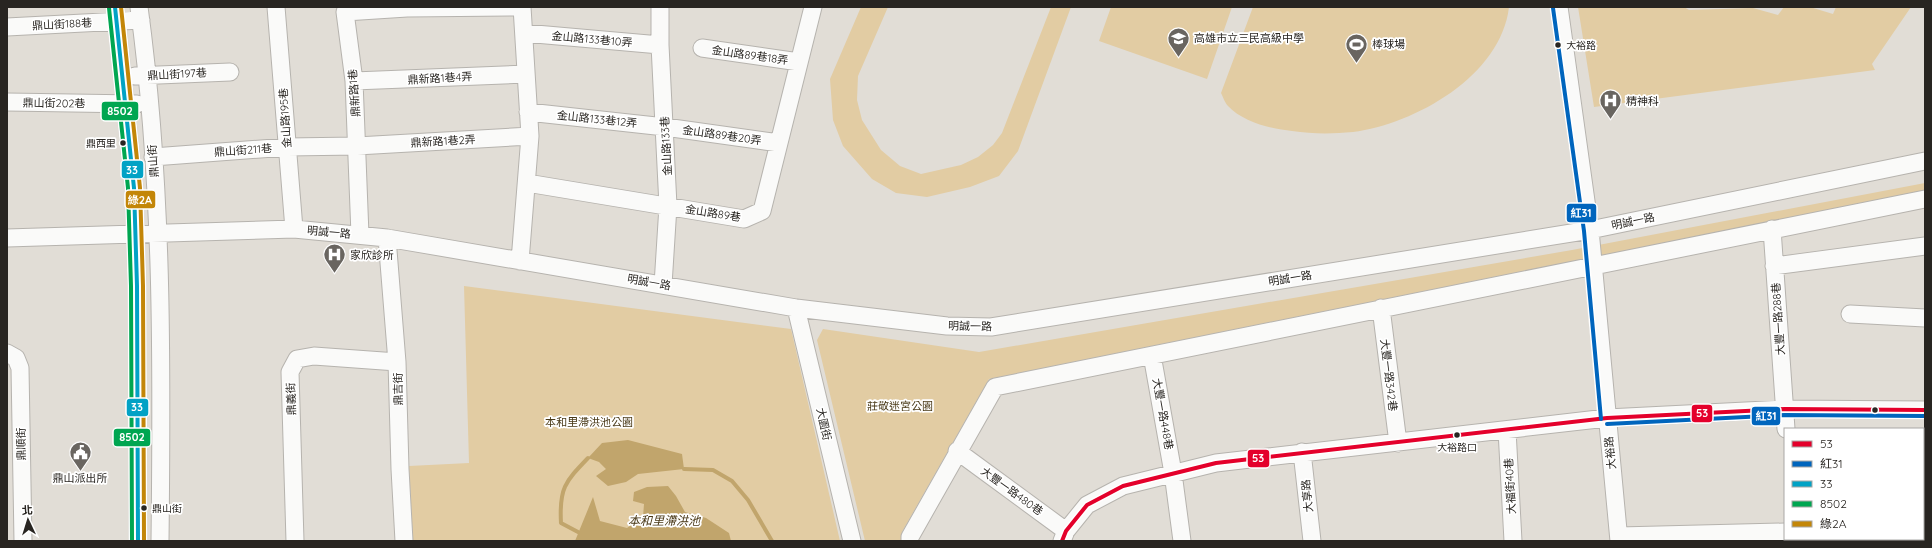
<svg xmlns="http://www.w3.org/2000/svg" width="1932" height="548" viewBox="0 0 1932 548" font-family="Quicksand,'Noto Sans TC',sans-serif">
  <rect width="100%" height="100%" fill="#e1ddd6"/>
  <path fill="#e2cca3" d="M 861,7 L 888,7 L 858,76 L 857,100 L 862,120 L 881,150 L 900,166 L 921,174 L 961,165 L 978,157 L 993,145 L 1002,133 L 1051,7 L 1071,7 L 1018,151 L 999,176 L 970,187 L 927,197 L 896,193 L 872,179 L 843,146 L 833,120 L 830,79 Z
    M 1111,7 L 1232,7 L 1207,79 L 1099,41 Z
    M 1253,7 L 1509,7 C 1501,76 1415,124 1353,132 C 1332,134 1312,134 1292,131 C 1271,129 1243,122 1228,106 C 1225,103 1223,97 1221,93 Z
    M 1578,7 L 1684,7 L 1689,10 L 1753,8 L 1778,15 L 1784,7 L 1810,7 L 1833,14 L 1836,7 L 1911,7 L 1872,64 L 1875,70 L 1594,107 Z
    M 1925,183 L 1925,193 L 1568,262 L 989,379 L 902,532 L 903,541 L 865,541 L 817,340 L 823,329 L 979,352 L 1572,250 Z
    M 464,286 L 791,329 L 840,541 L 413,541 L 409,466 L 469,463 Z"/>
  <path fill="#c1a56c" d="M 628,440 L 682,454 L 684,469 L 638,474 L 626,482 L 608,486 L 596,476 L 606,469 L 599,462 L 588,458 L 602,443 Z
    M 668,486 L 676,496 L 685,512 L 706,518 L 729,533 L 731,541 L 575,541 L 593,497 L 600,521 L 627,528 L 643,517 L 644,504 L 633,501 L 634,492 L 647,487 Z"/>
  <g fill="none" stroke-linecap="round" stroke-linejoin="round">
    <path stroke="#c1a56c" stroke-width="4" d="M 684,469 L 713,470 L 732,481 L 748,500 L 772,541
      M 578,532 L 561,523 C 559,488 565,482 588,458"/>
    <defs>
      <path id="minor" d="M 115,7 L 134,188 L 137,286 L 138,541
        M 139,7 C 163,183 162,363 160,541
        M 276,7 L 294,229
        M 660,7 L 660,45 L 668,206 L 663,285
        M 1559,7 L 1590,230 L 1619,541
        M 7,27 L 141,20
        M 524,33 L 660,45
        M 702,48 L 799,62
        M 135,76 L 230,72
        M 354,81 L 526,74
        M 7,102 L 137,104
        M 528,112 L 665,127 L 779,143
        M 153,157 L 287,147 L 357,146 L 530,136
        M 527,183 L 744,219 L 762,211 L 813,7
        M 1772,229 L 1786,429
        M 360,235 L 354,81 L 345,12 L 407,8 L 522,7
        M 7,238 L 294,229 L 387,238 L 796,308 L 947,326 L 991,327 L 1590,230 L 1925,161
        M 387,238 L 397,362 L 400,469 L 404,541
        M 520,261 L 530,136 L 522,7
        M 1774,266 L 1925,246
        M 796,308 L 852,541
        M 1381,308 L 1398,443
        M 1850,314 L 1925,318
        M 7,353 L 16,358 L 20,368 L 23,541
        M 1152,355 L 1173,473 L 1182,541
        M 1507,430 L 1513,541
        M 957,451 L 1066,531
        M 1302,452 L 1312,541
        M 1923,526 L 1925,526
        M 1619,536 L 1785,532
        M 1868,539 L 1868,541
        M 295,541 L 290,372 L 297,359 L 314,356 L 397,362
        M 910,541 L 910,537 L 995,387 L 1925,199
        M 1062,541 L 1066,531 L 1087,505 L 1123,486 L 1216,463 L 1607,418 L 1785,409 L 1925,410"/>
    </defs>
    <use href="#minor" stroke="#b6b3ae" stroke-width="19"/>
    <use href="#minor" stroke="#fafaf9" stroke-width="17"/>
    <defs>
      <path id="bus-1" d="M 1062,541 L 1066,531 L 1087,505 L 1123,486 L 1216,463 L 1607,418 L 1785,409 L 1925,410"/>
      <path id="bus-2" d="M 1553,8 L 1584,231 L 1601,419
        M 1607,424 L 1785,415 L 1925,416"/>
      <path id="bus-3" d="M 115,7 L 134,188 L 137,286 L 138,541"/>
      <path id="bus-4" d="M 109,8 L 128,188 L 131,286 L 132,541"/>
      <path id="bus-5" d="M 121,7 L 140,188 L 143,286 L 144,541"/>
    </defs>
    <use href="#bus-1" stroke="#fff" stroke-width="7"/>
    <use href="#bus-2" stroke="#fff" stroke-width="7"/>
    <use href="#bus-3" stroke="#fff" stroke-width="7"/>
    <use href="#bus-4" stroke="#fff" stroke-width="7"/>
    <use href="#bus-5" stroke="#fff" stroke-width="7"/>
    <use href="#bus-1" stroke="#e4002b" stroke-width="4"/>
    <use href="#bus-2" stroke="#0065bd" stroke-width="4"/>
    <use href="#bus-3" stroke="#02a2c5" stroke-width="4"/>
    <use href="#bus-4" stroke="#00a651" stroke-width="4"/>
    <use href="#bus-5" stroke="#c38608" stroke-width="4"/>
  </g>
  <defs>
    <symbol id="school-pin" viewBox="-11 -11 22 30"><path d="M0 17L-7.5 6A9.5 9.5 0 1 1 7.5 6Z" fill="#696560" stroke="#fff"/><path d="M0-5L7-2L0 1L-7-2ZM-4 1L0 2.5L4 1V4Q0 6-4 4Z" fill="#fff"/></symbol>
    <symbol id="stadium-pin" viewBox="-11 -11 22 30"><path d="M0 17L-7.5 6A9.5 9.5 0 1 1 7.5 6Z" fill="#696560" stroke="#fff"/><path d="M0-5a6.5 5 0 1 0 0 10a6.5 5 0 1 0 0-10ZM-3.5-1.8h7v3.6h-7Z" fill="#fff"/></symbol>
    <symbol id="hospital-pin" viewBox="-11 -11 22 30"><path d="M0 17L-7.5 6A9.5 9.5 0 1 1 7.5 6Z" fill="#696560" stroke="#fff"/><path d="M-5-5h3v3.5h4V-5h3V5h-3V1.5h-4V5h-3Z" fill="#fff"/></symbol>
    <symbol id="civic-pin" viewBox="-11 -11 22 30"><path d="M0 17L-7.5 6A9.5 9.5 0 1 1 7.5 6Z" fill="#696560" stroke="#fff"/><path d="M-.6-6.5H3V-4.5H.6V-3L4-1V1h2V6H-6V1h2V-1L-.6-3ZM-1.2 2.5V6h2.4V2.5Z" fill="#fff"/></symbol>
  </defs>
  <g fill-rule="evenodd">
    <use href="#school-pin" x="1166" y="26" width="25" height="34"/>
    <use href="#stadium-pin" x="1344" y="32" width="25" height="34"/>
    <use href="#hospital-pin" x="1598" y="88" width="25" height="34"/>
    <use href="#hospital-pin" x="322" y="242" width="25" height="34"/>
    <use href="#civic-pin" x="68" y="440" width="25" height="34"/>
  </g>
  <g fill="#282521" stroke="#fff" stroke-width="1.5">
    <circle cx="1558" cy="45" r="3.5"/>
    <circle cx="123" cy="143" r="3.5"/>
    <circle cx="1875" cy="410" r="3.5"/>
    <circle cx="1457" cy="435" r="3.5"/>
    <circle cx="144" cy="508" r="3.5"/>
  </g>
  <g text-anchor="middle" dominant-baseline="central" stroke-width="3.5" stroke-linejoin="round" paint-order="stroke">
    <g font-size="10" fill="#282521" stroke="#fff" text-anchor="start">
      <text x="1566" y="45">大裕路</text>
      <text x="116" y="143" text-anchor="end">鼎西里</text>
      <text x="1457" y="447" text-anchor="middle">大裕路口</text>
      <text x="152" y="508">鼎山街</text>
    </g>
    <g font-size="11" fill="#282521" stroke="#fff">
      <text transform="translate(62 24) rotate(-3)">鼎山街188巷</text>
      <text transform="translate(592 39) rotate(5)">金山路133巷10弄</text>
      <text transform="translate(750 55) rotate(8)">金山路89巷18弄</text>
      <text transform="translate(177 74) rotate(-3)">鼎山街197巷</text>
      <text transform="translate(440 78) rotate(-3)">鼎新路1巷4弄</text>
      <text transform="translate(354 93) rotate(-94)">鼎新路1巷</text>
      <text transform="translate(54 103) rotate(1)">鼎山街202巷</text>
      <text transform="translate(285 118) rotate(-94)">金山路195巷</text>
      <text transform="translate(597 119) rotate(6)">金山路133巷12弄</text>
      <text transform="translate(722 135) rotate(8)">金山路89巷20弄</text>
      <text transform="translate(443 141) rotate(-3)">鼎新路1巷2弄</text>
      <text transform="translate(666 146) rotate(-93)">金山路133巷</text>
      <text transform="translate(243 150) rotate(-4)">鼎山街211巷</text>
      <text transform="translate(153 161) rotate(-94)">鼎山街</text>
      <text transform="translate(713 213) rotate(9)">金山路89巷</text>
      <text transform="translate(1633 221) rotate(-12)">明誠一路</text>
      <text transform="translate(329 232) rotate(5)">明誠一路</text>
      <text transform="translate(1290 278) rotate(-9)">明誠一路</text>
      <text transform="translate(649 282) rotate(10)">明誠一路</text>
      <text transform="translate(1778 319) rotate(-94)">大豐一路288巷</text>
      <text transform="translate(970 326) rotate(1)">明誠一路</text>
      <text transform="translate(1389 375) rotate(83)">大豐一路342巷</text>
      <text transform="translate(398 389) rotate(-91)">鼎吉街</text>
      <text transform="translate(291 399) rotate(-92)">鼎義街</text>
      <text transform="translate(1163 414) rotate(80)">大豐一路448巷</text>
      <text transform="translate(824 424) rotate(77)">大園街</text>
      <text transform="translate(21 444) rotate(-91)">鼎順街</text>
      <text transform="translate(1610 453) rotate(-96)">大裕路</text>
      <text transform="translate(1510 486) rotate(-93)">大福街40巷</text>
      <text transform="translate(1012 491) rotate(36)">大豐一路480巷</text>
      <text transform="translate(1307 496) rotate(-96)">大享路</text>
    </g>
    <g font-size="11" fill="#282521" stroke="#fff" text-anchor="start">
      <text x="1194" y="38">高雄市立三民高級中學</text>
      <text x="1372" y="44">棒球場</text>
      <text x="1626" y="101">精神科</text>
      <text x="350" y="255">家欣診所</text>
      <text x="80" y="478" text-anchor="middle">鼎山派出所</text>
    </g>
    <g font-size="11" fill="#483816" stroke="#fff">
      <text x="900" y="406">莊敬迷宮公園</text>
      <text x="589" y="422">本和里滯洪池公園</text>
    </g>
    <g font-size="12" font-style="italic" fill="#483716" stroke="#fff">
      <text x="664" y="520">本和里滯洪池</text>
    </g>
  </g>
  <g stroke="#fff" stroke-width="1.5">
    <rect x="101" y="101" width="38" height="20" rx="4" fill="#00a651"/>
    <rect x="121" y="160" width="23" height="19" rx="4" fill="#02a2c5"/>
    <rect x="125" y="190" width="31" height="19" rx="4" fill="#c38608"/>
    <rect x="1566" y="203" width="31" height="20" rx="4" fill="#0065bd"/>
    <rect x="126" y="398" width="23" height="19" rx="4" fill="#02a2c5"/>
    <rect x="1691" y="404" width="22" height="19" rx="4" fill="#e4002b"/>
    <rect x="1751" y="406" width="30" height="20" rx="4" fill="#0065bd"/>
    <rect x="113" y="428" width="38" height="19" rx="4" fill="#00a651"/>
    <rect x="1247" y="449" width="23" height="19" rx="4" fill="#e4002b"/>
  </g>
  <g font-size="11" text-anchor="middle" font-weight="bold" fill="#fff">
    <text x="120" y="115">8502</text>
    <text x="132" y="174">33</text>
    <text x="140" y="204">綠2A</text>
    <text x="1581" y="217">紅31</text>
    <text x="137" y="411">33</text>
    <text x="1702" y="417">53</text>
    <text x="1766" y="420">紅31</text>
    <text x="132" y="441">8502</text>
    <text x="1258" y="462">53</text>
  </g>
  <rect width="1932" height="548" fill="none" stroke="#282521" stroke-width="16"/>
  <rect x="1784" y="428" width="140" height="112" fill="#ffffff" stroke="#a9a8a6"/>
  <rect x="1792" y="441" width="20" height="6" fill="#e4002b" stroke="#a9a8a6"/>
  <text x="1820" y="448" font-size="12" fill="#282521">53</text>
  <rect x="1792" y="461" width="20" height="6" fill="#0065bd" stroke="#a9a8a6"/>
  <text x="1820" y="468" font-size="12" fill="#282521">紅31</text>
  <rect x="1792" y="481" width="20" height="6" fill="#02a2c5" stroke="#a9a8a6"/>
  <text x="1820" y="488" font-size="12" fill="#282521">33</text>
  <rect x="1792" y="501" width="20" height="6" fill="#00a651" stroke="#a9a8a6"/>
  <text x="1820" y="508" font-size="12" fill="#282521">8502</text>
  <rect x="1792" y="521" width="20" height="6" fill="#c38608" stroke="#a9a8a6"/>
  <text x="1820" y="528" font-size="12" fill="#282521">綠2A</text>
  <g transform="translate(28 520) rotate(356)" stroke="#ffffff" stroke-width="3" paint-order="stroke">
  <path d="M0-3L7 15L0 10L-7 15Z" fill="#282521"/>
  <text y="-6" font-size="11" font-weight="bold" text-anchor="middle" fill="#282521">北</text>
  </g>
</svg>
